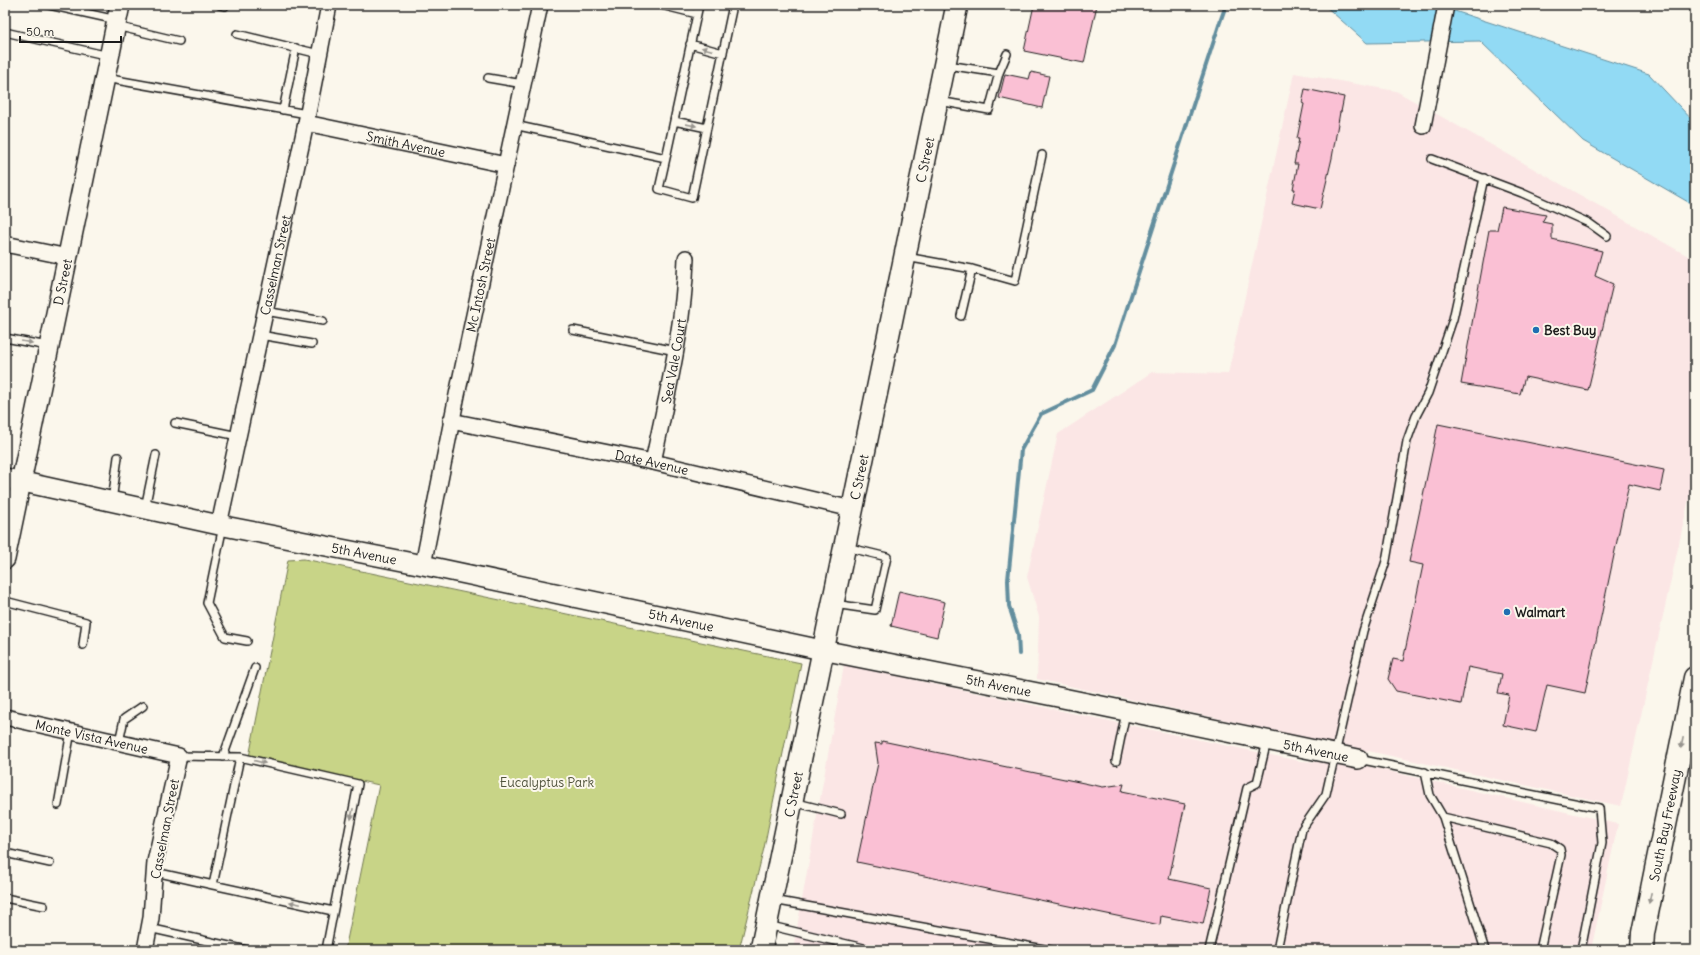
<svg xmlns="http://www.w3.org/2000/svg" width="1700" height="955" viewBox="0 0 1700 955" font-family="Delius,sans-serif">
  <rect width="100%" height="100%" fill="#fbf7ec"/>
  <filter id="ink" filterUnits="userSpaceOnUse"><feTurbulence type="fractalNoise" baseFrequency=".025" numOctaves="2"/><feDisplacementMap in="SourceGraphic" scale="8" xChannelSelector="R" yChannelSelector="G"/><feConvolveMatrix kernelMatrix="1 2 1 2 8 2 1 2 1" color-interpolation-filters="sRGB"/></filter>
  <g filter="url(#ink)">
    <path fill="#fbe6e5" d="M 1294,73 L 1396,91 L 1695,260 L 1695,471 L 1621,806 L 1037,679 L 1039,617 L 1027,577 L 1058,434 L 1152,372 L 1228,374 Z
      M 844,665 L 1300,761 L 1358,764 L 1618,824 L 1591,950 L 932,950 L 922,948 L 922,950 L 793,950 Z"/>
    <path fill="#c8d487" stroke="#727852" d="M 304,559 L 801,663 L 764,848 L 739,950 L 345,950 L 379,785 L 249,757 L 288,560 Z"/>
    <path fill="#92daf4" stroke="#638e9e" d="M 1324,5 L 1436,5 L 1649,74 L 1695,123 L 1695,206 L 1583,141 L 1480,41 L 1367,43 Z"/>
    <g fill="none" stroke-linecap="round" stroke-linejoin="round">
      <path stroke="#638e9e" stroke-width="4" d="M 1019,654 L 1018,634 L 1009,606 L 1008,580 L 1021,450 L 1041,414 L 1092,390 L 1115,345 L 1220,22 L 1226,5"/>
    </g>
    <path fill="#fac0d4" stroke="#1c1c1c" d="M 1034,5 L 1097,5 L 1084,63 L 1024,51 Z
      M 1031,72 L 1049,76 L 1042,108 L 999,98 L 1005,74 L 1029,79 Z
      M 1305,89 L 1344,97 L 1341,112 L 1340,112 L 1332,158 L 1320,209 L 1292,203 L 1295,189 L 1293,189 L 1298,164 L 1294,164 L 1299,139 L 1297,139 L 1304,104 L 1302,103 Z
      M 1502,207 L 1546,215 L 1542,222 L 1552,224 L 1552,239 L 1602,251 L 1595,276 L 1613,284 L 1588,390 L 1525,377 L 1520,394 L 1461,384 L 1489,230 L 1497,230 Z
      M 1438,424 L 1664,470 L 1660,491 L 1629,484 L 1585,693 L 1547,685 L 1536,732 L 1503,725 L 1509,695 L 1498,693 L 1502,674 L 1468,667 L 1461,704 L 1396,691 L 1388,679 L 1393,659 L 1403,661 L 1423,565 L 1409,562 Z
      M 899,591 L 945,602 L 937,637 L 891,626 Z
      M 882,741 L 1103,787 L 1124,784 L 1122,791 L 1185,804 L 1169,879 L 1211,888 L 1203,924 L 1161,916 L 1160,925 L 857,862 L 878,763 L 875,743 L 882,744 Z
      M 1425,946 L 1444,950 L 1425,950 Z"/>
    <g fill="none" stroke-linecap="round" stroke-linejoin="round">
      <defs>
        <path id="service" d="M 49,5 L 117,20
          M 220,5 L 225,6
          M 661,5 L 697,14
          M 116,26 L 179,41
          M 5,32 L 109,56
          M 237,34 L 319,54
          M 690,44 L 723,53
          M 999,73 L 1007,54
          M 105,78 L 307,114
          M 488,78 L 523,84
          M 939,101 L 989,110 L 999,73 L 947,65
          M 283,110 L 296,48
          M 674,121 L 707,128
          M 514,125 L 666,158 L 659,189 L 692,198 L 733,5
          M 666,158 L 699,5
          M 1432,159 L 1522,193 L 1589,223 L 1607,236
          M 906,257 L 972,269 L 1015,281 L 1042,155
          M 265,311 L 323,321
          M 961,316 L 972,269
          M 573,330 L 676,351
          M 260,335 L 312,344
          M 5,338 L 48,346
          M 175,423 L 238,436
          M 112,501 L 118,457
          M 145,508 L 156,455
          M 223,526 L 207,603 L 225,637 L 247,641
          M 5,601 L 86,622 L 83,645
          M 834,604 L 875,610 L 887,557 L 846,547
          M 119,742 L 124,719 L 143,706
          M 179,756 L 240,757 L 358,784 L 326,950
          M 223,757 L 255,668
          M 1358,759 L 1599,808 L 1602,843 L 1581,950
          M 1116,761 L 1126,712
          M 1425,772 L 1430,795 L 1443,817 L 1551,843 L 1560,849 L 1561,855 L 1540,950
          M 793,802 L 841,814
          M 58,805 L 71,731
          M 1443,817 L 1485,950
          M 5,853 L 50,863
          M 155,872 L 213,885 L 240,757
          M 213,885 L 333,911
          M 5,898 L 44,906
          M 773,900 L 1050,950
          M 767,925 L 872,950
          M 149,928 L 247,950
          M 1209,950 L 1247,788 L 1257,783 L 1267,741
          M 1277,950 L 1302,829 L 1326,794 L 1363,631 L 1386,561 L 1407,441 L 1416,416 L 1428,393 L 1453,319 L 1484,178"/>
        <g id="minor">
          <path id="s1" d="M 306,123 L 506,165"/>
          <path d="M 1423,126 L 1446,5"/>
          <path d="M 5,244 L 68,257"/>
          <path id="s2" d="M 451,421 L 653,462 L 852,509"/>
          <path id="s3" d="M 653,462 C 667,395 684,327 686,258"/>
          <path id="s4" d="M 219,525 L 306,123 L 329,5"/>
          <path id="s5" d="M 423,565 L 457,395 L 540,5"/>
          <path id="s6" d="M 5,717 L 179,756 L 155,862 L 151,918 L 145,950"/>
        </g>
        <g id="tertiary">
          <path id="s7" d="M 5,478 L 219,525 L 423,565 L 822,650 L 1053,696 L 1358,759"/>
          <path id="s8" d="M 5,559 L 120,5"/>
        </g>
        <g id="secondary">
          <path id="s9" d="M 761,950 L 957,5"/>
        </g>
        <g id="motorway">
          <path id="s10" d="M 1642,950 L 1643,933 L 1695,678"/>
        </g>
      </defs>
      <use href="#service" stroke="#1c1c1c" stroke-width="10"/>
      <use href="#minor" stroke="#1c1c1c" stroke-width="18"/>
      <use href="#tertiary" stroke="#1c1c1c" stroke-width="22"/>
      <use href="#secondary" stroke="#1c1c1c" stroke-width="24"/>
      <use href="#motorway" stroke="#1c1c1c" stroke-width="25"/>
      <use href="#service" stroke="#fbf7ec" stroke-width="7"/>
      <use href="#minor" stroke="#fbf7ec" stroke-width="15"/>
      <use href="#tertiary" stroke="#fbf7ec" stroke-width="19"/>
      <use href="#secondary" stroke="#fbf7ec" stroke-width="21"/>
      <use href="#motorway" stroke="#fbf7ec" stroke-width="22"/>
    </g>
    <defs><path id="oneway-solid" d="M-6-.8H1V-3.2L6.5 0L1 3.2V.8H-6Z"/></defs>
    <g fill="#97948e">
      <use href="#oneway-solid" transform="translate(707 49) rotate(-165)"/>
      <use href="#oneway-solid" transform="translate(691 125) rotate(11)"/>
      <use href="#oneway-solid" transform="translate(27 342) rotate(10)"/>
      <use href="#oneway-solid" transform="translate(1682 743) rotate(102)"/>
      <use href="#oneway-solid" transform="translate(260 762) rotate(13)"/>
      <use href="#oneway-solid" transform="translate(352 814) rotate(101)"/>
      <use href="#oneway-solid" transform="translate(1650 898) rotate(102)"/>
      <use href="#oneway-solid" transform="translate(295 903) rotate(-168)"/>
    </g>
  </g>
  <g fill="#1f6fb2" stroke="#fbf7ec" stroke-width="1.5">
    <circle cx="1536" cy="330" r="4"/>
    <circle cx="1507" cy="612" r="4"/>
  </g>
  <g text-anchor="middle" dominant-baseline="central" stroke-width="4" stroke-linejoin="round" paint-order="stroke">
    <g font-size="13" fill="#1c1c1c" stroke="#fbf7ec">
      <text stroke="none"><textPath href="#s1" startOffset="102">Smith Avenue</textPath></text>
      <text stroke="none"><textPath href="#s9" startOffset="807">C Street</textPath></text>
      <text stroke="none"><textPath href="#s4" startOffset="266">Casselman Street</textPath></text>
      <text stroke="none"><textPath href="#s8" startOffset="283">D Street</textPath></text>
      <text stroke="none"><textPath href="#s5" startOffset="286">Mc Intosh Street</textPath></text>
      <text stroke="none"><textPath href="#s3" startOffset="103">Sea Vale Court</textPath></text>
      <text stroke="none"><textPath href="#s2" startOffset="205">Date Avenue</textPath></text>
      <text stroke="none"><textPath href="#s9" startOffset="483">C Street</textPath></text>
      <text stroke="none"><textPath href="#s7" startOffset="367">5th Avenue</textPath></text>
      <text stroke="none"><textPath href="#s7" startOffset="691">5th Avenue</textPath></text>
      <text stroke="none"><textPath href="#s7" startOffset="1015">5th Avenue</textPath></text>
      <text stroke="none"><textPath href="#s6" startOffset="89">Monte Vista Avenue</textPath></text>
      <text stroke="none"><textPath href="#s7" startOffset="1339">5th Avenue</textPath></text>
      <text stroke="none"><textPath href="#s9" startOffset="159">C Street</textPath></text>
      <text stroke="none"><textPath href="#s10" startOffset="127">South Bay Freeway</textPath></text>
      <text transform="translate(165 829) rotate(-79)">Casselman Street</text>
    </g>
    <g font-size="13" font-weight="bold" fill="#1c1c1c" stroke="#fbf7ec" text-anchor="start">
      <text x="1544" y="330">Best Buy</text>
      <text x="1515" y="612">Walmart</text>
    </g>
    <g font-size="13" fill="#50533c" stroke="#fbf7ec">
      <text x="547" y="782">Eucalyptus Park</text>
    </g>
  </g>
  <rect width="1700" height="955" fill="none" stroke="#fbf7ec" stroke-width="20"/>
  <rect x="10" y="10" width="1680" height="935" fill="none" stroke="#1c1c1c" stroke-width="1.5" filter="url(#ink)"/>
  <path d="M20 36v6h101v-6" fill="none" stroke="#1c1c1c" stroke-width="2"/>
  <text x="26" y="36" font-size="12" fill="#1c1c1c" stroke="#fbf7ec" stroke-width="3" paint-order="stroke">50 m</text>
</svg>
